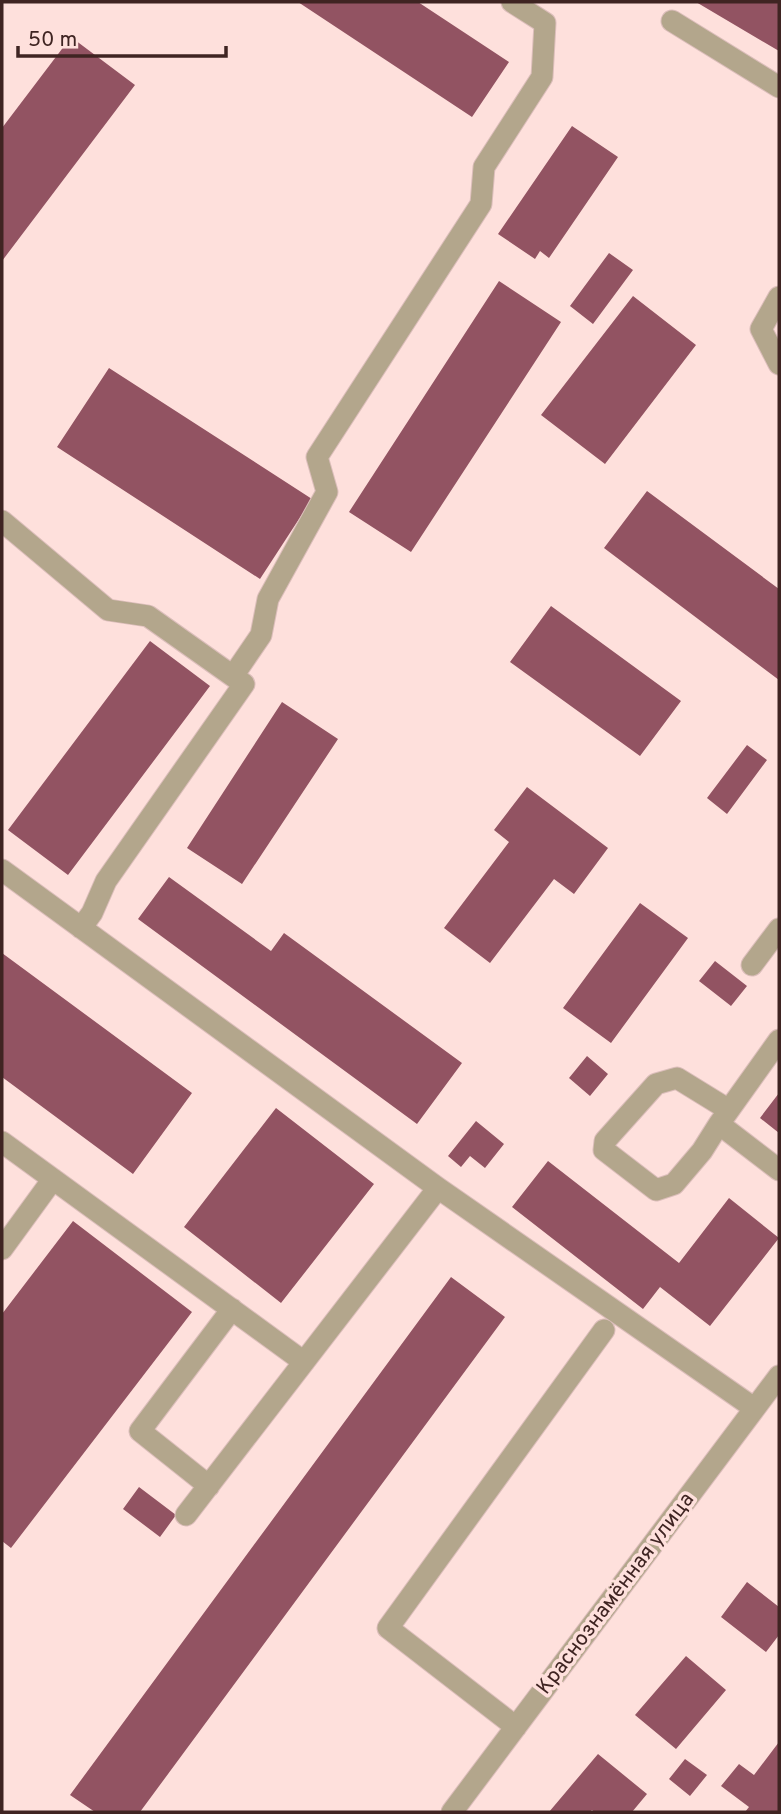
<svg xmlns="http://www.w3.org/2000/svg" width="781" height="1814" viewBox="0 0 781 1814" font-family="Overpass,sans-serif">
  <rect width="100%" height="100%" fill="#fee0dc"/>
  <path fill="#925362" d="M 298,2 L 418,2 L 509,62 L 472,117 Z
    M 696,2 L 779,2 L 779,51 Z
    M 71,37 L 135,85 L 2,261 L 2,128 Z
    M 572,126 L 618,157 L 549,258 L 540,251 L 535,259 L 498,234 Z
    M 609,253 L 633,270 L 593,324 L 570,306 Z
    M 499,281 L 561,322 L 411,552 L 349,512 Z
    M 633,296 L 696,345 L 605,464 L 541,415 Z
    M 109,368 L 312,499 L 260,579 L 57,447 Z
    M 647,491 L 779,589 L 779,680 L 604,548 Z
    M 551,606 L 681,701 L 640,756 L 510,662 Z
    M 150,641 L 210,686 L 68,875 L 8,830 Z
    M 282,702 L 338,739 L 242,884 L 187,848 Z
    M 747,745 L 767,760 L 727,814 L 707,798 Z
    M 527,787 L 608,848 L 574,894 L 554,879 L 490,963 L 444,928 L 509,842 L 494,830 Z
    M 169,877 L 271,951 L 284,933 L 462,1063 L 417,1124 L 138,919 Z
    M 640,903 L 688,938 L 611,1043 L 563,1008 Z
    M 2,953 L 192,1093 L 133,1174 L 2,1077 Z
    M 715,961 L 747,986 L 731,1006 L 699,981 Z
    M 587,1056 L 608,1074 L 590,1096 L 569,1078 Z
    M 779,1093 L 779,1133 L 760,1118 Z
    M 276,1108 L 374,1184 L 281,1303 L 184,1227 Z
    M 476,1121 L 504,1144 L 485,1168 L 470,1156 L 461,1167 L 448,1156 Z
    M 548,1161 L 679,1263 L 729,1198 L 779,1238 L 710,1326 L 660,1287 L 643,1309 L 512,1207 Z
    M 73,1221 L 192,1312 L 11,1548 L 2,1541 L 2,1314 Z
    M 451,1277 L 505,1317 L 140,1812 L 95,1812 L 70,1795 Z
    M 139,1487 L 176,1515 L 160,1537 L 123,1509 Z
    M 747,1582 L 779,1607 L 779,1635 L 766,1652 L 721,1617 Z
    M 686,1656 L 726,1690 L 676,1749 L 635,1715 Z
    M 779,1742 L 779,1812 L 745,1812 L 749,1807 L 721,1786 L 739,1764 L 754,1775 Z
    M 598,1754 L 647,1794 L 632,1812 L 594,1812 L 592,1810 L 590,1812 L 549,1812 Z
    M 685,1759 L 707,1775 L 690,1796 L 669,1779 Z"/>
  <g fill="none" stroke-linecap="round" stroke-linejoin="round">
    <defs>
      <path id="minor" d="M 672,21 L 779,87
        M 779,297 L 761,329 L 779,364
        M 2,521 L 108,610 L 148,616 L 244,684 L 106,881 L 92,913 L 81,928
        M 233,676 L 261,635 L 268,599 L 327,492 L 317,457 L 481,204 L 484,167 L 542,77 L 545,23 L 512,2
        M 2,870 L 438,1188 L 754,1408
        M 752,965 L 779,929
        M 779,1040 L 719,1124 L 779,1170
        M 719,1124 L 702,1151 L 674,1184 L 656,1190 L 604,1150 L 605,1141 L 656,1084 L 677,1078 L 729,1110
        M 2,1142 L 304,1362
        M 2,1249 L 53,1179
        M 209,1486 L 140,1431 L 232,1309
        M 186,1515 L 438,1188
        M 516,1727 L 388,1628 L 604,1330
        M 452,1812 L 779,1376"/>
    </defs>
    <use href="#minor" stroke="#dcbebb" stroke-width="23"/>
    <use href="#minor" stroke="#b3a68c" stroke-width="21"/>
  </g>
  <g text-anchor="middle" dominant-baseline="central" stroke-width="7" stroke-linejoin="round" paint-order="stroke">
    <g font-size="21" fill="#3f2422" stroke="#fee0dc">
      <text transform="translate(616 1594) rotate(-53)">Краснознамённая улица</text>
    </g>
  </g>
  <rect width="781" height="1814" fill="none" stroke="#3f2422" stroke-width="7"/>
  <path d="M18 46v10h208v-10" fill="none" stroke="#3f2422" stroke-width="3.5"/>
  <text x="28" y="46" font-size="21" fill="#3f2422" stroke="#fee0dc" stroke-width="5" paint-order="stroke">50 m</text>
</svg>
